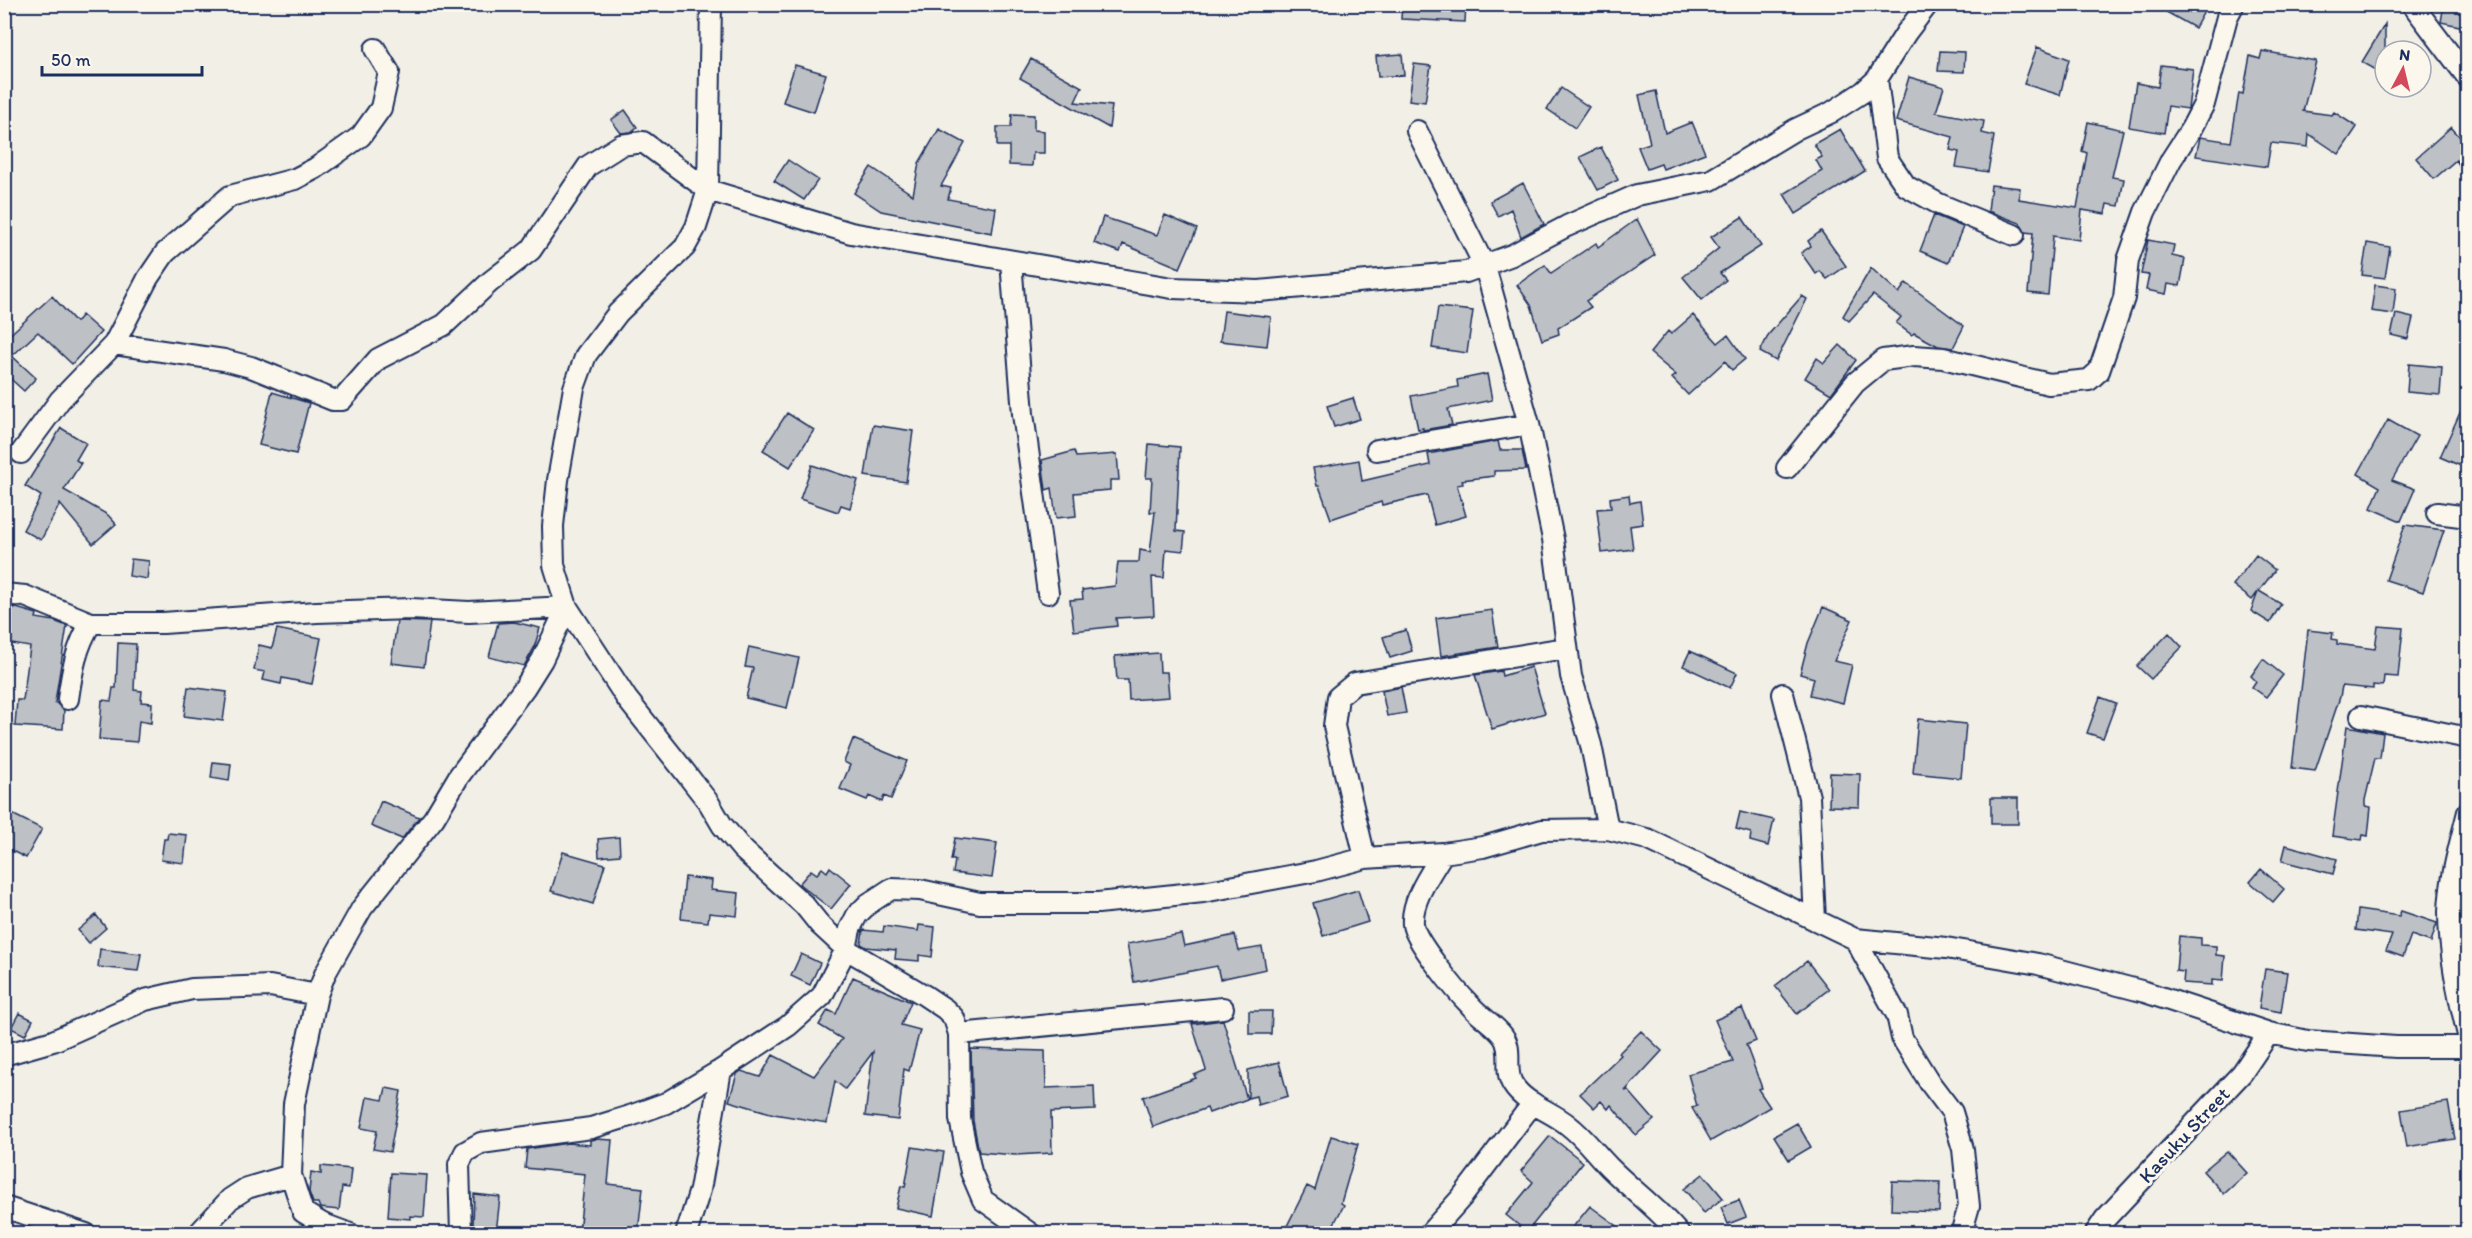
<svg xmlns="http://www.w3.org/2000/svg" width="2472" height="1238" viewBox="0 0 2472 1238" font-family="Itim,sans-serif">
  <rect width="100%" height="100%" fill="#f2efe6"/>
  <filter id="ink" filterUnits="userSpaceOnUse"><feTurbulence type="fractalNoise" baseFrequency=".0167" numOctaves="2"/><feDisplacementMap in="SourceGraphic" scale="12" xChannelSelector="R" yChannelSelector="G"/><feConvolveMatrix kernelMatrix="1 2 1 2 8 2 1 2 1" color-interpolation-filters="sRGB"/></filter>
  <g filter="url(#ink)">
    <path fill="#bdc0c4" stroke="#1b2f5e" stroke-width="1.5" d="M 1402,4 L 1466,4 L 1465,22 L 1401,19 Z
      M 2152,4 L 2208,4 L 2195,28 Z
      M 2444,4 L 2468,4 L 2464,27 L 2441,22 Z
      M 2385,24 L 2385,75 L 2362,62 Z
      M 2037,47 L 2069,59 L 2060,95 L 2024,84 Z
      M 1940,51 L 1965,52 L 1964,72 L 1938,71 Z
      M 2262,51 L 2316,61 L 2303,111 L 2332,115 L 2334,112 L 2357,127 L 2339,154 L 2309,134 L 2308,147 L 2271,143 L 2267,167 L 2196,156 L 2200,137 L 2231,142 L 2239,93 L 2243,94 L 2250,56 L 2260,59 Z
      M 1402,54 L 1404,75 L 1378,77 L 1376,56 Z
      M 1031,59 L 1082,87 L 1075,102 L 1112,106 L 1109,128 L 1020,78 Z
      M 1414,64 L 1431,66 L 1425,102 L 1409,100 Z
      M 795,65 L 826,74 L 814,112 L 783,102 Z
      M 2161,65 L 2193,69 L 2188,109 L 2168,106 L 2164,133 L 2129,127 L 2136,83 L 2158,87 Z
      M 1909,77 L 1944,87 L 1936,112 L 1984,121 L 1982,133 L 1994,136 L 1988,172 L 1956,167 L 1959,152 L 1950,150 L 1953,137 L 1896,121 Z
      M 1561,88 L 1589,107 L 1575,128 L 1547,109 Z
      M 1656,91 L 1665,133 L 1692,122 L 1705,153 L 1663,169 L 1661,164 L 1647,169 L 1638,147 L 1650,143 L 1639,95 Z
      M 625,110 L 637,127 L 631,132 L 621,133 L 611,120 Z
      M 1012,114 L 1034,115 L 1034,130 L 1044,131 L 1044,153 L 1033,153 L 1032,166 L 1009,165 L 1009,146 L 997,146 L 997,127 L 1011,127 Z
      M 2088,122 L 2123,130 L 2112,177 L 2124,179 L 2119,206 L 2107,204 L 2105,214 L 2082,210 L 2079,240 L 2053,236 L 2048,295 L 2028,293 L 2033,233 L 2025,232 L 2020,223 L 1988,211 L 1991,185 L 2020,188 L 2019,199 L 2077,208 L 2087,153 L 2082,151 Z
      M 2451,127 L 2468,146 L 2468,179 L 2456,160 L 2434,179 L 2416,158 Z
      M 939,129 L 965,143 L 941,186 L 951,188 L 948,199 L 996,208 L 992,233 L 881,211 L 854,193 L 871,167 L 913,195 L 919,163 Z
      M 1840,129 L 1865,171 L 1796,214 L 1784,194 L 1822,171 L 1816,160 L 1822,157 L 1814,144 Z
      M 1601,147 L 1618,180 L 1598,190 L 1580,157 Z
      M 788,160 L 818,180 L 804,200 L 774,181 Z
      M 1523,183 L 1544,224 L 1521,237 L 1511,209 L 1498,216 L 1490,201 Z
      M 1165,215 L 1197,229 L 1180,268 L 1123,244 L 1120,252 L 1094,243 L 1103,217 L 1157,235 Z
      M 1934,215 L 1963,227 L 1948,263 L 1920,251 Z
      M 1742,217 L 1761,246 L 1720,273 L 1726,280 L 1702,300 L 1683,277 L 1719,248 L 1711,237 Z
      M 1637,219 L 1655,255 L 1586,301 L 1591,307 L 1558,328 L 1559,334 L 1542,340 L 1531,305 L 1517,285 L 1545,265 L 1551,273 L 1596,243 L 1598,247 Z
      M 1821,231 L 1846,266 L 1827,279 L 1820,271 L 1816,274 L 1801,253 L 1811,246 L 1808,241 Z
      M 2148,240 L 2174,245 L 2172,256 L 2185,259 L 2180,286 L 2168,284 L 2166,294 L 2146,290 L 2149,275 L 2141,274 Z
      M 2367,243 L 2390,247 L 2385,278 L 2362,275 Z
      M 1871,268 L 1899,293 L 1906,283 L 1964,326 L 1953,348 L 1938,346 L 1914,333 L 1912,335 L 1896,323 L 1901,317 L 1873,295 L 1849,321 L 1843,316 Z
      M 2375,285 L 2396,288 L 2393,314 L 2371,311 Z
      M 52,296 L 76,322 L 82,315 L 101,332 L 72,364 L 38,332 L 12,356 L 36,378 L 24,391 L 4,373 L 4,340 Z
      M 1802,296 L 1807,299 L 1776,361 L 1760,352 L 1769,334 Z
      M 1438,307 L 1473,311 L 1467,353 L 1432,348 Z
      M 1224,311 L 1271,317 L 1267,346 L 1220,341 Z
      M 2396,314 L 2413,318 L 2408,339 L 2391,335 Z
      M 1693,315 L 1718,343 L 1728,335 L 1745,359 L 1732,370 L 1725,361 L 1688,395 L 1672,378 L 1676,375 L 1650,353 L 1668,331 L 1671,334 Z
      M 1840,345 L 1856,360 L 1831,394 L 1805,378 L 1817,358 L 1824,363 Z
      M 2409,364 L 2442,367 L 2440,395 L 2407,392 Z
      M 1487,374 L 1492,400 L 1448,409 L 1452,425 L 1423,430 L 1423,428 L 1418,429 L 1411,396 L 1458,387 L 1457,380 Z
      M 272,392 L 309,403 L 296,454 L 259,445 Z
      M 2468,395 L 2468,469 L 2440,457 Z
      M 1353,398 L 1360,419 L 1334,427 L 1327,406 Z
      M 787,413 L 814,430 L 790,467 L 763,450 Z
      M 2388,420 L 2417,436 L 2392,480 L 2415,489 L 2401,521 L 2371,508 L 2380,487 L 2358,474 Z
      M 873,425 L 913,431 L 906,482 L 865,476 Z
      M 61,428 L 86,443 L 76,460 L 81,463 L 64,490 L 108,515 L 116,524 L 93,544 L 60,504 L 41,540 L 23,530 L 41,496 L 25,486 Z
      M 1498,441 L 1500,450 L 1522,450 L 1526,470 L 1494,471 L 1494,476 L 1462,480 L 1463,484 L 1457,485 L 1466,516 L 1435,525 L 1427,495 L 1382,505 L 1381,502 L 1331,519 L 1319,486 L 1317,486 L 1313,468 L 1359,460 L 1362,481 L 1430,465 L 1428,454 Z
      M 1149,444 L 1180,447 L 1176,531 L 1185,532 L 1183,551 L 1166,549 L 1164,578 L 1152,577 L 1154,616 L 1116,618 L 1117,626 L 1074,631 L 1070,600 L 1083,599 L 1082,590 L 1115,586 L 1118,562 L 1139,562 L 1140,550 L 1150,552 L 1155,512 L 1150,512 L 1152,478 L 1146,478 Z
      M 1074,451 L 1076,457 L 1117,454 L 1119,480 L 1110,480 L 1110,490 L 1074,493 L 1076,516 L 1056,518 L 1052,488 L 1046,490 L 1042,460 Z
      M 812,465 L 858,480 L 850,508 L 841,505 L 838,512 L 800,499 Z
      M 1629,495 L 1630,503 L 1640,501 L 1643,524 L 1630,526 L 1633,549 L 1602,553 L 1597,509 L 1611,508 L 1610,498 Z
      M 2405,525 L 2444,530 L 2423,592 L 2386,580 Z
      M 2256,555 L 2275,570 L 2259,591 L 2281,604 L 2270,623 L 2251,611 L 2258,592 L 2252,600 L 2233,585 Z
      M 131,559 L 149,561 L 147,579 L 129,576 Z
      M 13,607 L 37,614 L 36,618 L 54,621 L 67,626 L 55,702 L 64,710 L 63,729 L 15,726 L 17,700 L 23,700 L 30,647 L 6,643 Z
      M 1823,607 L 1852,620 L 1834,661 L 1852,665 L 1843,703 L 1810,695 L 1814,678 L 1800,674 L 1808,643 Z
      M 1492,610 L 1498,647 L 1441,656 L 1436,618 Z
      M 397,621 L 430,622 L 424,667 L 391,663 Z
      M 514,622 L 540,628 L 534,648 L 524,666 L 489,657 L 498,623 Z
      M 2378,626 L 2403,628 L 2398,677 L 2384,676 L 2383,686 L 2373,685 L 2373,689 L 2342,686 L 2340,697 L 2315,771 L 2292,768 L 2308,630 L 2333,633 L 2332,639 L 2337,640 L 2337,644 L 2375,649 Z
      M 277,629 L 321,638 L 312,684 L 282,678 L 281,684 L 263,680 L 265,672 L 254,670 L 259,645 L 272,648 Z
      M 1406,630 L 1412,651 L 1390,658 L 1383,637 Z
      M 2169,633 L 2182,647 L 2151,679 L 2137,666 Z
      M 118,643 L 136,644 L 134,690 L 142,691 L 141,702 L 152,703 L 151,723 L 139,721 L 137,742 L 99,739 L 102,700 L 111,701 L 113,688 L 116,688 Z
      M 749,647 L 799,658 L 787,708 L 746,698 L 753,668 L 745,667 Z
      M 1690,651 L 1737,673 L 1730,688 L 1683,666 Z
      M 1159,653 L 1160,672 L 1167,672 L 1169,697 L 1129,700 L 1128,680 L 1117,680 L 1115,656 Z
      M 2263,659 L 2283,675 L 2266,697 L 2252,687 L 2256,681 L 2251,676 Z
      M 1531,667 L 1545,713 L 1492,729 L 1475,675 L 1501,671 L 1502,676 Z
      M 188,687 L 227,692 L 223,721 L 184,716 Z
      M 1401,687 L 1406,713 L 1387,716 L 1382,691 Z
      M 2100,697 L 2116,703 L 2103,738 L 2087,733 Z
      M 1918,719 L 1966,724 L 1961,778 L 1913,773 Z
      M 2347,726 L 2383,733 L 2380,758 L 2375,758 L 2365,800 L 2365,806 L 2371,807 L 2368,836 L 2363,835 L 2362,840 L 2332,836 Z
      M 853,739 L 907,761 L 891,799 L 884,796 L 882,802 L 869,796 L 867,800 L 840,789 L 850,765 L 844,762 Z
      M 213,762 L 231,764 L 229,781 L 211,778 Z
      M 1830,773 L 1860,774 L 1859,807 L 1829,806 Z
      M 1991,798 L 2018,798 L 2018,824 L 1991,824 Z
      M 381,801 L 419,817 L 402,839 L 371,826 Z
      M 4,810 L 42,829 L 26,858 L 4,847 Z
      M 1740,812 L 1774,820 L 1768,846 L 1750,841 L 1751,833 L 1736,829 Z
      M 168,833 L 187,835 L 184,863 L 161,860 L 164,839 L 167,839 Z
      M 619,837 L 620,855 L 599,857 L 598,839 Z
      M 955,838 L 997,843 L 992,878 L 953,873 L 955,860 L 951,860 Z
      M 2286,845 L 2337,859 L 2333,874 L 2282,861 Z
      M 563,852 L 605,864 L 593,904 L 551,891 Z
      M 830,867 L 851,884 L 831,909 L 799,884 L 811,870 L 817,874 L 822,868 L 827,872 Z
      M 2261,869 L 2284,889 L 2273,902 L 2250,882 Z
      M 685,877 L 712,880 L 711,890 L 739,893 L 737,916 L 709,913 L 708,922 L 681,919 Z
      M 1358,890 L 1368,922 L 1323,936 L 1313,903 Z
      M 2358,910 L 2399,916 L 2401,911 L 2437,923 L 2431,942 L 2411,935 L 2403,957 L 2386,951 L 2392,935 L 2356,930 Z
      M 96,915 L 106,928 L 89,943 L 78,930 Z
      M 919,925 L 935,927 L 932,957 L 919,955 L 919,961 L 895,959 L 896,950 L 866,947 L 861,944 L 863,930 L 883,932 L 884,926 L 918,931 Z
      M 1181,934 L 1184,946 L 1235,935 L 1239,951 L 1262,947 L 1266,969 L 1220,979 L 1217,966 L 1134,982 L 1127,944 Z
      M 2179,936 L 2201,938 L 2201,945 L 2216,946 L 2216,955 L 2225,956 L 2223,981 L 2212,980 L 2212,985 L 2183,983 L 2184,972 L 2176,971 Z
      M 100,949 L 141,954 L 138,971 L 98,967 Z
      M 801,954 L 820,963 L 810,985 L 791,976 Z
      M 1807,961 L 1829,989 L 1797,1014 L 1775,986 Z
      M 2265,969 L 2287,972 L 2281,1012 L 2259,1008 Z
      M 853,977 L 911,1002 L 901,1025 L 920,1030 L 909,1071 L 904,1069 L 898,1120 L 865,1116 L 873,1052 L 845,1089 L 835,1081 L 827,1123 L 774,1114 L 729,1101 L 737,1074 L 741,1071 L 760,1077 L 773,1055 L 814,1076 L 842,1039 L 819,1025 L 828,1010 L 836,1014 Z
      M 1742,1008 L 1756,1041 L 1746,1045 L 1762,1088 L 1758,1089 L 1770,1107 L 1711,1141 L 1692,1108 L 1697,1106 L 1688,1074 L 1733,1062 L 1715,1020 Z
      M 1249,1011 L 1272,1011 L 1271,1034 L 1249,1034 Z
      M 19,1013 L 33,1020 L 25,1035 L 11,1028 Z
      M 1223,1020 L 1247,1099 L 1209,1113 L 1207,1108 L 1153,1127 L 1143,1097 L 1196,1078 L 1194,1075 L 1206,1070 L 1192,1024 Z
      M 1641,1031 L 1662,1051 L 1625,1091 L 1628,1090 L 1654,1120 L 1636,1135 L 1611,1105 L 1608,1109 L 1601,1101 L 1594,1108 L 1580,1094 L 1621,1055 L 1619,1053 Z
      M 971,1049 L 1045,1051 L 1046,1088 L 1094,1086 L 1095,1110 L 1051,1112 L 1052,1153 L 1015,1155 L 979,1152 L 973,1121 Z
      M 1279,1062 L 1288,1096 L 1258,1105 L 1256,1096 L 1248,1098 L 1248,1070 Z
      M 386,1088 L 401,1091 L 390,1152 L 373,1149 L 377,1131 L 361,1128 L 367,1097 L 383,1100 Z
      M 2448,1102 L 2455,1139 L 2407,1147 L 2401,1110 Z
      M 1797,1123 L 1811,1147 L 1789,1160 L 1774,1136 Z
      M 1331,1136 L 1358,1144 L 1341,1203 L 1344,1205 L 1329,1233 L 1301,1233 L 1287,1226 L 1307,1186 L 1315,1190 Z
      M 1550,1136 L 1583,1162 L 1527,1232 L 1506,1215 L 1533,1182 L 1521,1171 Z
      M 595,1139 L 612,1140 L 608,1184 L 643,1188 L 638,1233 L 579,1233 L 585,1174 L 525,1168 L 527,1149 L 568,1143 L 590,1145 L 590,1140 Z
      M 912,1147 L 944,1152 L 933,1216 L 896,1208 L 901,1186 L 905,1187 Z
      M 2227,1151 L 2247,1173 L 2224,1194 L 2203,1171 Z
      M 321,1166 L 351,1169 L 349,1188 L 342,1187 L 339,1210 L 320,1208 L 318,1203 L 313,1203 L 309,1192 L 311,1172 L 321,1174 Z
      M 391,1173 L 427,1175 L 424,1217 L 410,1216 L 410,1219 L 388,1217 Z
      M 1703,1174 L 1723,1198 L 1704,1213 L 1684,1189 Z
      M 1892,1181 L 1940,1182 L 1939,1212 L 1891,1210 Z
      M 474,1194 L 500,1197 L 496,1233 L 480,1233 L 480,1227 L 473,1226 Z
      M 1739,1200 L 1746,1217 L 1728,1224 L 1721,1207 Z
      M 1590,1206 L 1627,1233 L 1568,1233 Z"/>
    <g fill="none" stroke-linecap="round" stroke-linejoin="round">
      <defs>
        <path id="street" d="M 711,4 L 708,190 L 696,227 L 685,247 L 618,313 L 586,355 L 574,388 L 558,480 L 553,526 L 554,565 L 567,607 L 627,699 L 681,767 L 709,803 L 722,825 L 742,849 L 804,905 L 820,925 L 846,949 L 924,995 L 945,1009 L 954,1018 L 959,1034 L 960,1119 L 971,1172 L 983,1200 L 1031,1234
          M 2412,4 L 2468,78
          M 1877,79 L 1887,158 L 1906,186 L 1939,204 L 2014,235
          M 1417,131 L 1485,267 L 1529,424 L 1553,539 L 1571,676 L 1591,745 L 1608,829
          M 1011,261 L 1023,414 L 1048,593
          M 114,344 L 224,360 L 251,367 L 333,400 L 342,400 L 378,359 L 444,325 L 490,282 L 531,250 L 588,166 L 621,145 L 643,142 L 708,190 L 851,233 L 1172,288 L 1259,291 L 1466,272 L 1512,255 L 1567,226 L 1637,195 L 1711,180 L 1796,129 L 1832,112 L 1863,92 L 1877,79 L 1906,33 L 1928,4
          M 1377,450 L 1529,424
          M 21,453 L 60,400 L 114,344 L 148,278 L 165,253 L 230,196 L 295,179 L 316,168 L 361,136 L 381,108 L 389,72 L 375,49
          M 1787,468 L 1855,383 L 1883,360 L 1914,356 L 1943,358 L 2049,384 L 2089,380 L 2099,371 L 2124,298 L 2128,260 L 2145,212 L 2171,160 L 2191,129 L 2204,104 L 2227,17 L 2234,4
          M 2437,513 L 2468,517
          M 4,594 L 25,596 L 91,623
          M 1783,694 L 1809,797 L 1815,920
          M 68,699 C 72,671 76,647 91,623 L 163,623 L 317,612 L 411,609 L 469,612 L 567,607 L 542,660 L 525,687 L 459,776 L 434,818 L 362,908 L 325,974 L 317,995 L 294,1104 L 291,1175 L 303,1212 L 323,1224 L 350,1234
          M 2361,716 L 2468,738
          M 2468,812 C 2460,844 2450,878 2449,912 C 2449,954 2458,994 2468,1035
          M 1443,853 C 1431,873 1411,900 1413,924 C 1414,940 1457,992 1470,1005 C 1480,1017 1494,1024 1503,1036 C 1514,1051 1503,1070 1513,1085 C 1525,1104 1551,1111 1568,1125 C 1584,1137 1595,1153 1609,1167 C 1632,1190 1659,1209 1679,1234
          M 1365,858 L 1334,726 L 1338,697 L 1355,683 L 1565,648
          M 1855,939 L 1897,1015 L 1902,1038 L 1930,1083 L 1952,1112 L 1963,1149 L 1969,1206 L 1961,1234
          M 959,1034 L 1223,1008
          M 4,1055 L 53,1041 L 145,1000 L 192,989 L 270,986 L 317,995
          M 4,1207 L 86,1234
          M 198,1234 L 230,1199 L 247,1188 L 291,1175
          M 461,1234 L 459,1164 L 465,1152 L 481,1143 L 591,1128 L 630,1116 L 666,1103 L 721,1070 L 788,1026 L 822,996 L 846,949 L 850,929 L 857,915 L 868,904 L 891,889 L 920,890 L 980,903 L 1098,903 L 1203,892 L 1316,871 L 1365,858 L 1443,853 L 1483,847 L 1542,830 L 1608,829 L 1647,839 L 1855,939 L 1946,948 L 2038,964 L 2145,992 L 2269,1033 L 2308,1041 L 2396,1047 L 2468,1047
          M 686,1234 L 700,1190 L 721,1070
          M 1429,1234 L 1462,1197 L 1533,1103
          M 2095,1234 L 2105,1219 L 2242,1073 L 2269,1033"/>
      </defs>
      <use href="#street" stroke="#1b2f5e" stroke-width="24"/>
      <use href="#street" stroke="#fbf7ec" stroke-width="20"/>
    </g>
  </g>
  <g text-anchor="middle" dominant-baseline="central" stroke-width="6" stroke-linejoin="round" paint-order="stroke">
    <g font-size="20" fill="#1b2f5e" stroke="#fbf7ec">
      <text transform="translate(2184 1135) rotate(-47)">Kasuku Street</text>
    </g>
  </g>
  <rect width="2472" height="1238" fill="none" stroke="#fbf7ec" stroke-width="24"/>
  <rect x="12" y="12" width="2448" height="1214" fill="none" stroke="#1b2f5e" stroke-width="2" filter="url(#ink)"/>
  <g transform="translate(2403 69) rotate(7)"><circle r="28" fill="#fbf7ec" stroke="#a1a7b3" stroke-width="1.5"/>
  <path d="M0-4.5L10 22L0 15L-10 22Z" fill="#d1495b"/>
  <text y="-9" font-size="16" font-weight="bold" text-anchor="middle" fill="#1b2f5e">N</text>
  </g>
  <path d="M42 66v9h160v-9" fill="none" stroke="#1b2f5e" stroke-width="3"/>
  <text x="51" y="66" font-size="18" fill="#1b2f5e" stroke="#fbf7ec" stroke-width="4.5" paint-order="stroke">50 m</text>
</svg>
